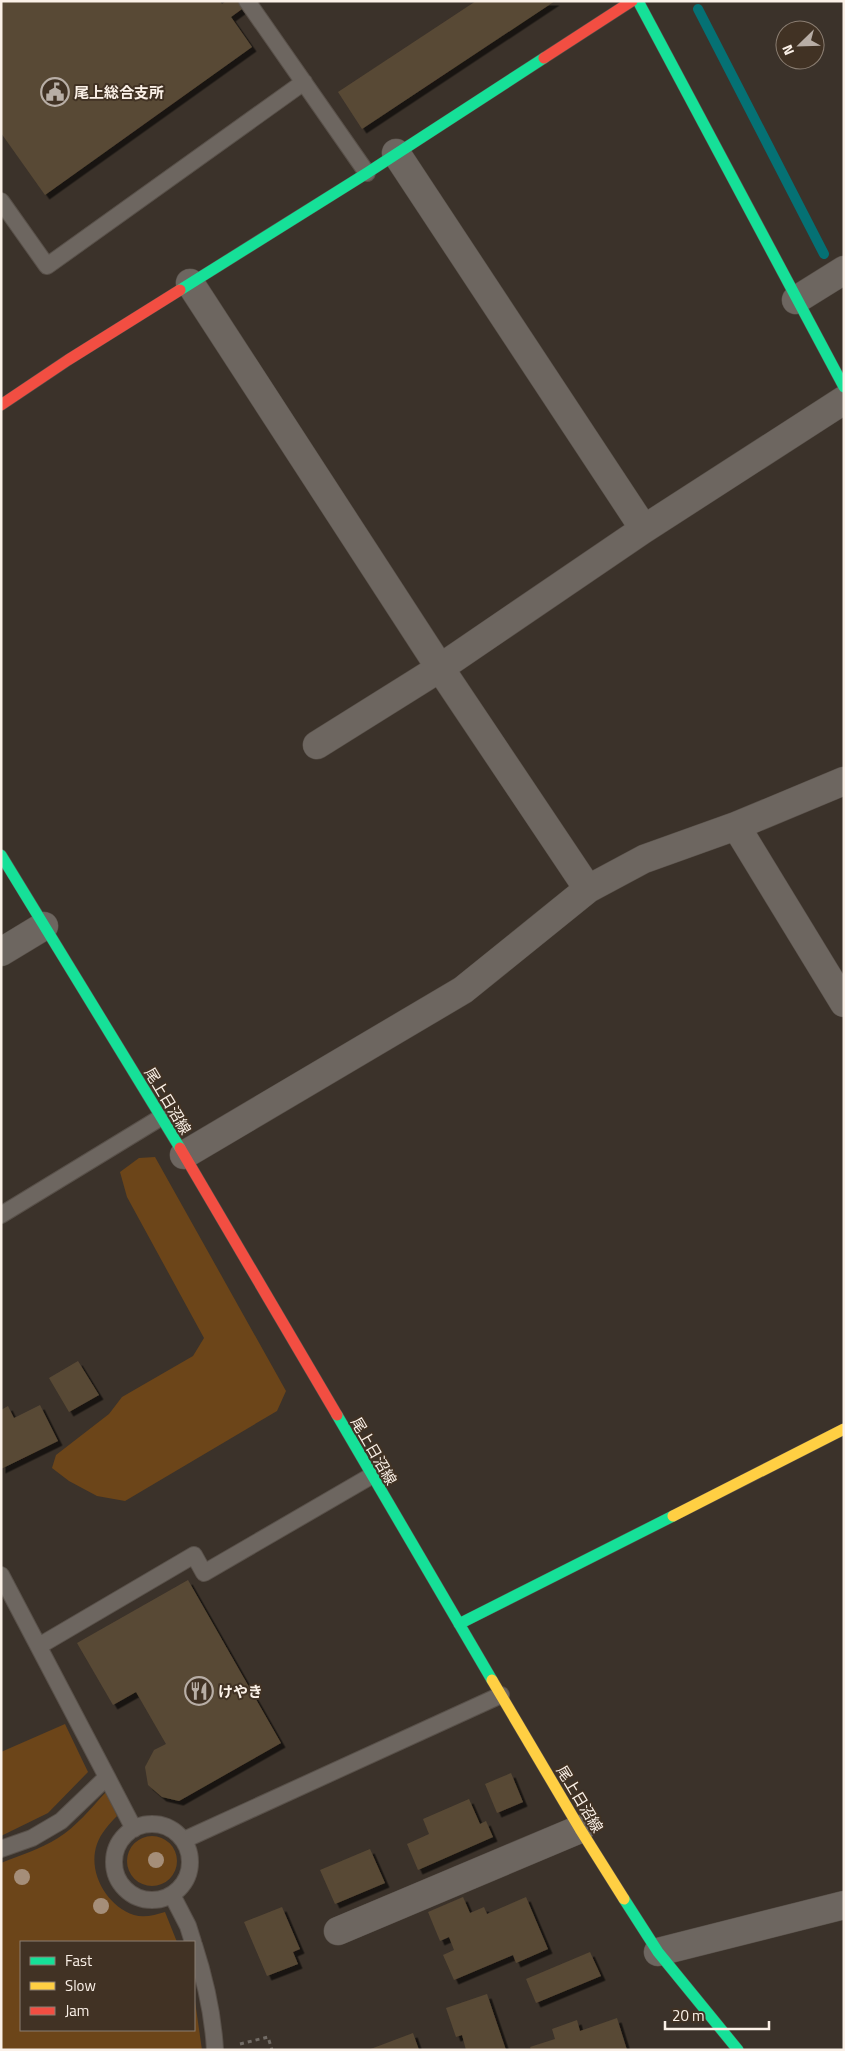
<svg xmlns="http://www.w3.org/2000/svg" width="845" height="2051" viewBox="0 0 845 2051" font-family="'Titillium Web','Noto Sans JP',sans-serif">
  <defs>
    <filter id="shadow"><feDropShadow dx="4.5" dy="4.5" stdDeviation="0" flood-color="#0009"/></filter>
  </defs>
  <rect width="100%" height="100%" fill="#3b322a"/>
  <path fill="#6c4519" d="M 155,1157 L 286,1391 L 277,1411 L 125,1501 L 97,1496 L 69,1481 L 52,1468 L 56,1455 L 109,1414 L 122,1397 L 193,1356 L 204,1338 L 127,1197 L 120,1172 L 139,1158 Z
    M 65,1724 L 88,1772 L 48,1813 L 1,1836 L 1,1752 Z
    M 106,1792 L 117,1816 C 109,1824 101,1833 97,1844 C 87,1872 107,1906 134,1915 C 144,1918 155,1915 165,1912 L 177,1942 L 21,1942 L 21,2030 L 194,2030 L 194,1994 L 202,2050 L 1,2050 L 1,1863 C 21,1855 40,1849 58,1838 C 76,1827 91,1808 106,1792 Z
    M127 1861a25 25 0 1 1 50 0a25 25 0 1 1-50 0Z"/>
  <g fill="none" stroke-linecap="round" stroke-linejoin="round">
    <path stroke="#057174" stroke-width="10" d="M 698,9 L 824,254"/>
  </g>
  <path fill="#584935" filter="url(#shadow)" d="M 1,1 L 220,1 L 222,4 L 226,1 L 253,1 L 231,17 L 252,47 L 45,195 L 1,133 Z
    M 476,1 L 555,1 L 362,129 L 338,92 Z
    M 78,1361 L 99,1395 L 69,1412 L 49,1378 Z
    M 40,1405 L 58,1441 L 1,1469 L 1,1410 L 8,1406 L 14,1418 Z
    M 188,1580 L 281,1743 L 179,1801 L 162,1797 L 148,1785 L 145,1767 L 154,1750 L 166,1744 L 136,1692 L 113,1705 L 77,1643 Z
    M 511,1773 L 523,1802 L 497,1813 L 485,1784 Z
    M 469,1799 L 480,1824 L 486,1821 L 493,1837 L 418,1870 L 407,1844 L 429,1834 L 423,1819 Z
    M 370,1849 L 385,1883 L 335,1904 L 320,1870 Z
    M 463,1897 L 470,1913 L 484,1907 L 487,1914 L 526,1897 L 548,1949 L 516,1963 L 513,1955 L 454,1980 L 443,1955 L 454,1950 L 449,1937 L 440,1941 L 428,1912 Z
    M 282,1907 L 300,1949 L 293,1952 L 298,1964 L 267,1976 L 244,1922 Z
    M 590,1952 L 601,1976 L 536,2003 L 526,1979 Z
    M 487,1994 L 506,2050 L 466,2050 L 462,2035 L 456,2037 L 446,2008 Z
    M 617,2018 L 627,2050 L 531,2050 L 530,2047 L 555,2039 L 552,2029 L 577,2020 L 580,2031 Z
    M 413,2033 L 419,2050 L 368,2050 Z"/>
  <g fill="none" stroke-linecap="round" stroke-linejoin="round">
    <defs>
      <path id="lane" d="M 247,1 L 367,173
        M 1,201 L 47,266 L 304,82
        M 1,1215 L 160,1118
        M 1,1575 L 107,1777 L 61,1821 L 32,1838 L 1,1849
        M 39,1646 L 194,1555 L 204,1573 L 371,1476
        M 107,1777 L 134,1829
        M114 1862a38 38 0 1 1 76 0a38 38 0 1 1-76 0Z
        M 184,1840 L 501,1695
        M 172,1895 L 188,1926 L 193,1942
        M 194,1945 C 205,1979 213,2014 215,2050"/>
      <path id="street" d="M 396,153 L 644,529
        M 190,283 L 440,668 L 588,889
        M 796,300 L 844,270
        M 317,745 L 440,668 L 644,529 L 844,400
        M 736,826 L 844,1003
        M 1,952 L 44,926
        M 184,1155 L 463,990 L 588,889 L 644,859 L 736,826 L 844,781
        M 338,1931 L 580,1829
        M 658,1952 L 844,1905"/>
      <path id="fast" d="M 638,1 L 844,387
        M 180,290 L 367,173 L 544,58
        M 1,855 L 180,1148
        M 337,1415 L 492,1680
        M 459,1624 L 673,1516
        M 624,1899 L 658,1952 L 738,2050"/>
      <path id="slow" d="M 673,1516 L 844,1429
        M 492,1680 L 580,1829 L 624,1899"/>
      <path id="jam" d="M 544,58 L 632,1
        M 1,405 L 68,360 L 180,290
        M 180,1148 L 337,1415"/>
    </defs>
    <use href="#lane" stroke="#59514a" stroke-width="18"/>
    <use href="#street" stroke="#59514a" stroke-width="29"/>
    <use href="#fast" stroke="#59514a" stroke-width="12"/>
    <use href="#slow" stroke="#59514a" stroke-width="12"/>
    <use href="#jam" stroke="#59514a" stroke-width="12"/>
    <path stroke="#726c66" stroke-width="3" stroke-dasharray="4 4" stroke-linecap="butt" d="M 240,2044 L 268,2037 L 272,2050"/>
    <use href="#lane" stroke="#6d6660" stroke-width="16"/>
    <use href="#street" stroke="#6d6660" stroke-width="28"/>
    <use href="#fast" stroke="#16e098" stroke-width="11"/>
    <use href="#slow" stroke="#ffcf43" stroke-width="11"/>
    <use href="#jam" stroke="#f24e42" stroke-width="11"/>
  </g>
  <g fill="#a58e79">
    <circle cx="156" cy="1860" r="8"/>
    <circle cx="22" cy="1877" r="8"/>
    <circle cx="101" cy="1906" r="8"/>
  </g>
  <defs>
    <symbol id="civic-ring" viewBox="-11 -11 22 22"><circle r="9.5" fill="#413224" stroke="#b8aea6" stroke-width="1.5"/><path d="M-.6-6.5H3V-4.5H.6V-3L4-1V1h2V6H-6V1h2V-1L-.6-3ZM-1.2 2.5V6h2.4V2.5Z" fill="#b8aea6"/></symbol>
    <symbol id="restaurant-ring" viewBox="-11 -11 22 22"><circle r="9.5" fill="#413224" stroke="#b8aea6" stroke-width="1.5"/><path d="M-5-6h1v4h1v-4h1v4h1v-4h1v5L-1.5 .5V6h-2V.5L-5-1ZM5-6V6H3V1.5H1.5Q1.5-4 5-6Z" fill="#b8aea6"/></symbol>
  </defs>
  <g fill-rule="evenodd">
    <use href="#civic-ring" x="39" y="76" width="32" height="32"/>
    <use href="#restaurant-ring" x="183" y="1675" width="32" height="32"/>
  </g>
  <g text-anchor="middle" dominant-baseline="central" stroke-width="4" stroke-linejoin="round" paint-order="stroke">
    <g font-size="15" font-weight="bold" fill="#fbf1e8" stroke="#413224" text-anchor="start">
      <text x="74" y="92">尾上総合支所</text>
      <text x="218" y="1691">けやき</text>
    </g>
    <g font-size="15" fill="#fbf1e8" stroke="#413224">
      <text transform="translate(168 1101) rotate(59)">尾上日沼線</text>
      <text transform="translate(374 1451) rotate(60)">尾上日沼線</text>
      <text transform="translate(580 1799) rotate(59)">尾上日沼線</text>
    </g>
  </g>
  <rect width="845" height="2051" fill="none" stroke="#fbf1e8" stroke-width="5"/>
  <rect x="20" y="1941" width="175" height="90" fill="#413224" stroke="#8b7e72"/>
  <rect x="30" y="1957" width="25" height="8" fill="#16e098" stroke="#8b7e72"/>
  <text x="65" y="1966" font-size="15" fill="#fbf1e8">Fast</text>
  <rect x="30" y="1982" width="25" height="8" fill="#ffcf43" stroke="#8b7e72"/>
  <text x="65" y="1991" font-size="15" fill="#fbf1e8">Slow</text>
  <rect x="30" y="2007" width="25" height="8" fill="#f24e42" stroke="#8b7e72"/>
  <text x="65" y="2016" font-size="15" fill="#fbf1e8">Jam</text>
  <g transform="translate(800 45) rotate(247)"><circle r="24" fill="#413224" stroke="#8b7e72"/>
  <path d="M0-4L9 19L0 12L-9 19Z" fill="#b8aea6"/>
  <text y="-8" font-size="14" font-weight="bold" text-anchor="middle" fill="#fbf1e8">N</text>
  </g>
  <path d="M665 2021v8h104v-8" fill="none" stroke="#fbf1e8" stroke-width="2.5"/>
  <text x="672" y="2021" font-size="15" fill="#fbf1e8" stroke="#413224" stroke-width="4" paint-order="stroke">20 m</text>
</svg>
